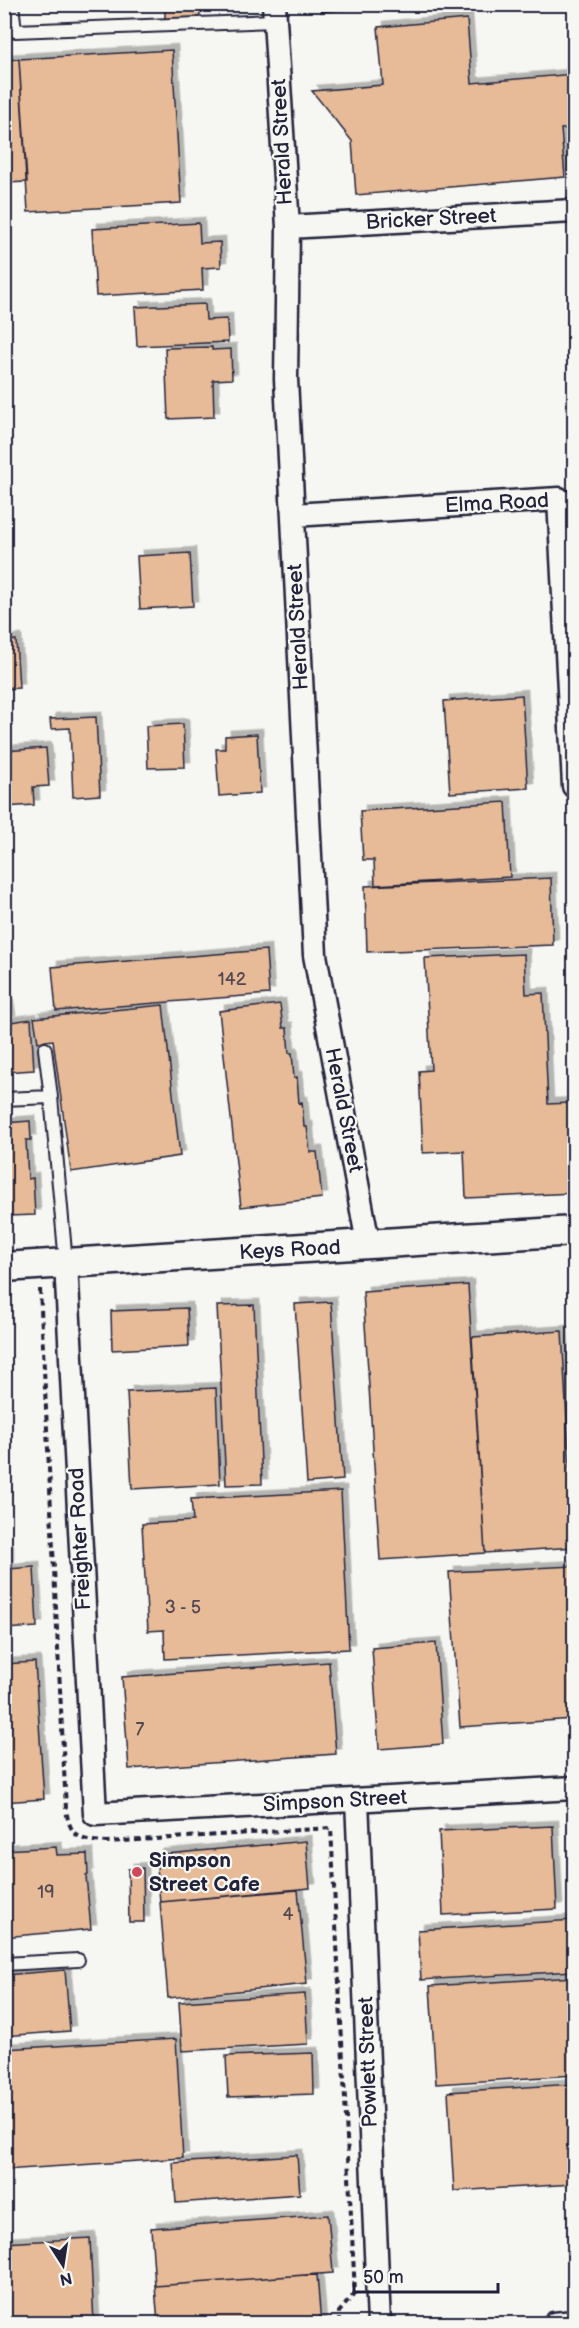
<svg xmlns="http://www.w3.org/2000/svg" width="579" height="2328" viewBox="0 0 579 2328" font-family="'Balsamiq Sans',sans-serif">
  <defs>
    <filter id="shadow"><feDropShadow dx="5.5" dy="-5.5" stdDeviation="0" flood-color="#0004"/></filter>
  </defs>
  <rect width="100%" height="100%" fill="#f6f6f2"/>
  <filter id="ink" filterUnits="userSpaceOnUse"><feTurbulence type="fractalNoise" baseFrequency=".0167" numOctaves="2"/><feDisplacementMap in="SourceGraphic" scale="12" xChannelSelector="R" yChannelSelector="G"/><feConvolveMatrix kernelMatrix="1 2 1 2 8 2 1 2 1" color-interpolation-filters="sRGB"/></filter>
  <g filter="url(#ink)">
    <path fill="#e7bb97" stroke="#22223b" stroke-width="1.5" filter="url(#shadow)" d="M 175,4 L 230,4 L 199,6 L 200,17 L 165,19 L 165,8 L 175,8 Z
      M 321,4 L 400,4 L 321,12 Z
      M 467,19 L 472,83 L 574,74 L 574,128 L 561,129 L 565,177 L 356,195 L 352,141 L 312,91 L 383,85 L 378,27 Z
      M 172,50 L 181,203 L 28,212 L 19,59 Z
      M 19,59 L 27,182 L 4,183 L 4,60 Z
      M 199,223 L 200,243 L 220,242 L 221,267 L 202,268 L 203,290 L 96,296 L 92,229 Z
      M 205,304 L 206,320 L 227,319 L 228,342 L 137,346 L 135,307 Z
      M 212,347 L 212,350 L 231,349 L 232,379 L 213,380 L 214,417 L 168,419 L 165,348 Z
      M 190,553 L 193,606 L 140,609 L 137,556 Z
      M 16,640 L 19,688 L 4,689 L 4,641 Z
      M 522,695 L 528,788 L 450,793 L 444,701 Z
      M 96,717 L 100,795 L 73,797 L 70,728 L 51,729 L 50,719 Z
      M 183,724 L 185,767 L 148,768 L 146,726 Z
      M 257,734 L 260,793 L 219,796 L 216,749 L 225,749 L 225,736 Z
      M 46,748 L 49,786 L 33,787 L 34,805 L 4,807 L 4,751 Z
      M 506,802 L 510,877 L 375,885 L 374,860 L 363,860 L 360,811 Z
      M 551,878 L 553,945 L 367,952 L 365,886 Z
      M 266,950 L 269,994 L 56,1011 L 52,967 Z
      M 524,954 L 526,994 L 543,993 L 548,1104 L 570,1103 L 574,1193 L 466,1198 L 464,1151 L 423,1153 L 419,1071 L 431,1070 L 425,958 Z
      M 4,982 L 10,1020 L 4,1021 Z
      M 280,1004 L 283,1028 L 287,1028 L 289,1053 L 292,1053 L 294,1078 L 297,1077 L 299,1103 L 302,1102 L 304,1127 L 307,1127 L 310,1152 L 317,1152 L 322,1198 L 241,1207 L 219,1011 Z
      M 163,1005 L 180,1156 L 71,1172 L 53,1040 L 38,1042 L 34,1018 Z
      M 31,1019 L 34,1070 L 4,1072 L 4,1023 Z
      M 30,1121 L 31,1140 L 26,1140 L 28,1179 L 33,1178 L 35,1215 L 8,1216 L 9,1214 L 4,1214 L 4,1123 Z
      M 468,1285 L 485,1553 L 380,1560 L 363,1292 Z
      M 331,1302 L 343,1480 L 307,1483 L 295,1304 Z
      M 254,1305 L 262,1484 L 226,1485 L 217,1306 Z
      M 187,1308 L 189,1346 L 112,1350 L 111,1311 Z
      M 562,1331 L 574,1547 L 485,1553 L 472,1337 Z
      M 216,1388 L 220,1484 L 132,1489 L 127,1392 Z
      M 341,1491 L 349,1649 L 165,1659 L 164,1630 L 148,1631 L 142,1524 L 193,1521 L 191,1499 Z
      M 4,1551 L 8,1551 L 8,1569 L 34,1567 L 37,1627 L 4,1629 Z
      M 574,1566 L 574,1719 L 460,1727 L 449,1572 Z
      M 436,1643 L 443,1744 L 379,1749 L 372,1648 Z
      M 35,1662 L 44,1799 L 4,1802 L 4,1664 Z
      M 329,1662 L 336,1754 L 129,1769 L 122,1677 Z
      M 553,1826 L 557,1909 L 443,1915 L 439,1831 Z
      M 306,1841 L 310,1888 L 160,1902 L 156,1855 Z
      M 56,1847 L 57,1855 L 87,1854 L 88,1875 L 86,1876 L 91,1929 L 4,1937 L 4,1850 Z
      M 143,1868 L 144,1922 L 129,1922 L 128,1869 Z
      M 298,1890 L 307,1984 L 168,1998 L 160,1902 Z
      M 574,1920 L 574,1971 L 421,1980 L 418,1930 Z
      M 65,1970 L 70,2031 L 4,2036 L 4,1975 Z
      M 574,1977 L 574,2075 L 436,2084 L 430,1986 Z
      M 305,1994 L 308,2044 L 182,2051 L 179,2002 Z
      M 176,2039 L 183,2158 L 4,2170 L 4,2049 Z
      M 313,2053 L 314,2094 L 228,2097 L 226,2056 Z
      M 574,2084 L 574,2184 L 454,2191 L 448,2092 Z
      M 297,2155 L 300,2194 L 176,2203 L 173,2163 Z
      M 328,2215 L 333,2273 L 155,2286 L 151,2228 Z
      M 90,2238 L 94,2324 L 4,2324 L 4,2243 Z
      M 317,2274 L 321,2324 L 158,2324 L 155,2286 Z"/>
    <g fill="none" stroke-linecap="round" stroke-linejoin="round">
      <defs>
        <path id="service" d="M 12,4 L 15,31 L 275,21
          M 45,1049 L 51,1097 L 66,1263
          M 4,1099 L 51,1097
          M 4,1964 L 78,1960"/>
        <path id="minor" d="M 274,4 L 288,227 L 286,379 L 315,955 L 365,1227 L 371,1245
          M 288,227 L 574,211
          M 293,515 L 559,499 L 574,786
          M 66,1263 L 95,1814 L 574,1788
          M 357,1800 L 379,2324
          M 554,2324 L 574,2322"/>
        <path id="tertiary" d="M 4,1267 L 574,1231"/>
      </defs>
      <use href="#service" stroke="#22223b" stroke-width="16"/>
      <use href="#minor" stroke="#22223b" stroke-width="27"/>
      <use href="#tertiary" stroke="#22223b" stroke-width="33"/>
      <path stroke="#22223b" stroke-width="4" stroke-dasharray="6 4.5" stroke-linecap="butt" d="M 40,1289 L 66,1809 C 70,1837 79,1841 107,1842 L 331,1828 L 355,2293 L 339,2312 L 339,2324"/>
      <use href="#service" stroke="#f6f6f2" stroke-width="12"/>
      <use href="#minor" stroke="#f6f6f2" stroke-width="22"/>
      <use href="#tertiary" stroke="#f6f6f2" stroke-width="28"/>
    </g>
  </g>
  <circle fill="#d1495b" stroke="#f6f6f2" stroke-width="2" cx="137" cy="1872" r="6"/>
  <g text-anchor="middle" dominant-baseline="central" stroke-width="4.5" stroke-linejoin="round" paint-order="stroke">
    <g font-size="18" fill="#534852">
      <text x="232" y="979">142</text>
      <text x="183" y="1607">3 - 5</text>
      <text x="140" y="1729">7</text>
      <text x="46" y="1892">19</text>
      <text x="288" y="1914">4</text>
    </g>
    <g font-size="21" fill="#22223b" stroke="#f6f6f2">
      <text transform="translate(282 142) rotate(-93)">Herald Street</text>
      <text transform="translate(431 219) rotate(-3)">Bricker Street</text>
      <text transform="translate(497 503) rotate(-3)">Elma Road</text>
      <text transform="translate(298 627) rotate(-93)">Herald Street</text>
      <text transform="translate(344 1110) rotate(79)">Herald Street</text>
      <text transform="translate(290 1250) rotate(-3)">Keys Road</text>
      <text transform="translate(80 1539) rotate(-93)">Freighter Road</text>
      <text transform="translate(335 1801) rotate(-3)">Simpson Street</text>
      <text transform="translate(368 2062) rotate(-92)">Powlett Street</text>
    </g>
    <g font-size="21" font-weight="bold" fill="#22223b" stroke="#f6f6f2" text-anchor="start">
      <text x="149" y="1860">Simpson<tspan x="149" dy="24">Street Cafe</tspan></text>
    </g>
  </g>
  <rect width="579" height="2328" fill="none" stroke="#f6f6f2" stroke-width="24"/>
  <rect x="12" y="12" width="555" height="2304" fill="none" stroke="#22223b" stroke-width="2" filter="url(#ink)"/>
  <g transform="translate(63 2265) rotate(168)" stroke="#f6f6f2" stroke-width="4.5" paint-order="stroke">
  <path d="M0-4.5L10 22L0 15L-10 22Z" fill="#22223b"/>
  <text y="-9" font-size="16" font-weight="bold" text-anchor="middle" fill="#22223b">N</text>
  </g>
  <path d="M354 2283v9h144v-9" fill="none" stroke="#22223b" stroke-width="3"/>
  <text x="363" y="2283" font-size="18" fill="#22223b" stroke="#f6f6f2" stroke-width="4.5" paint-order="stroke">50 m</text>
</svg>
